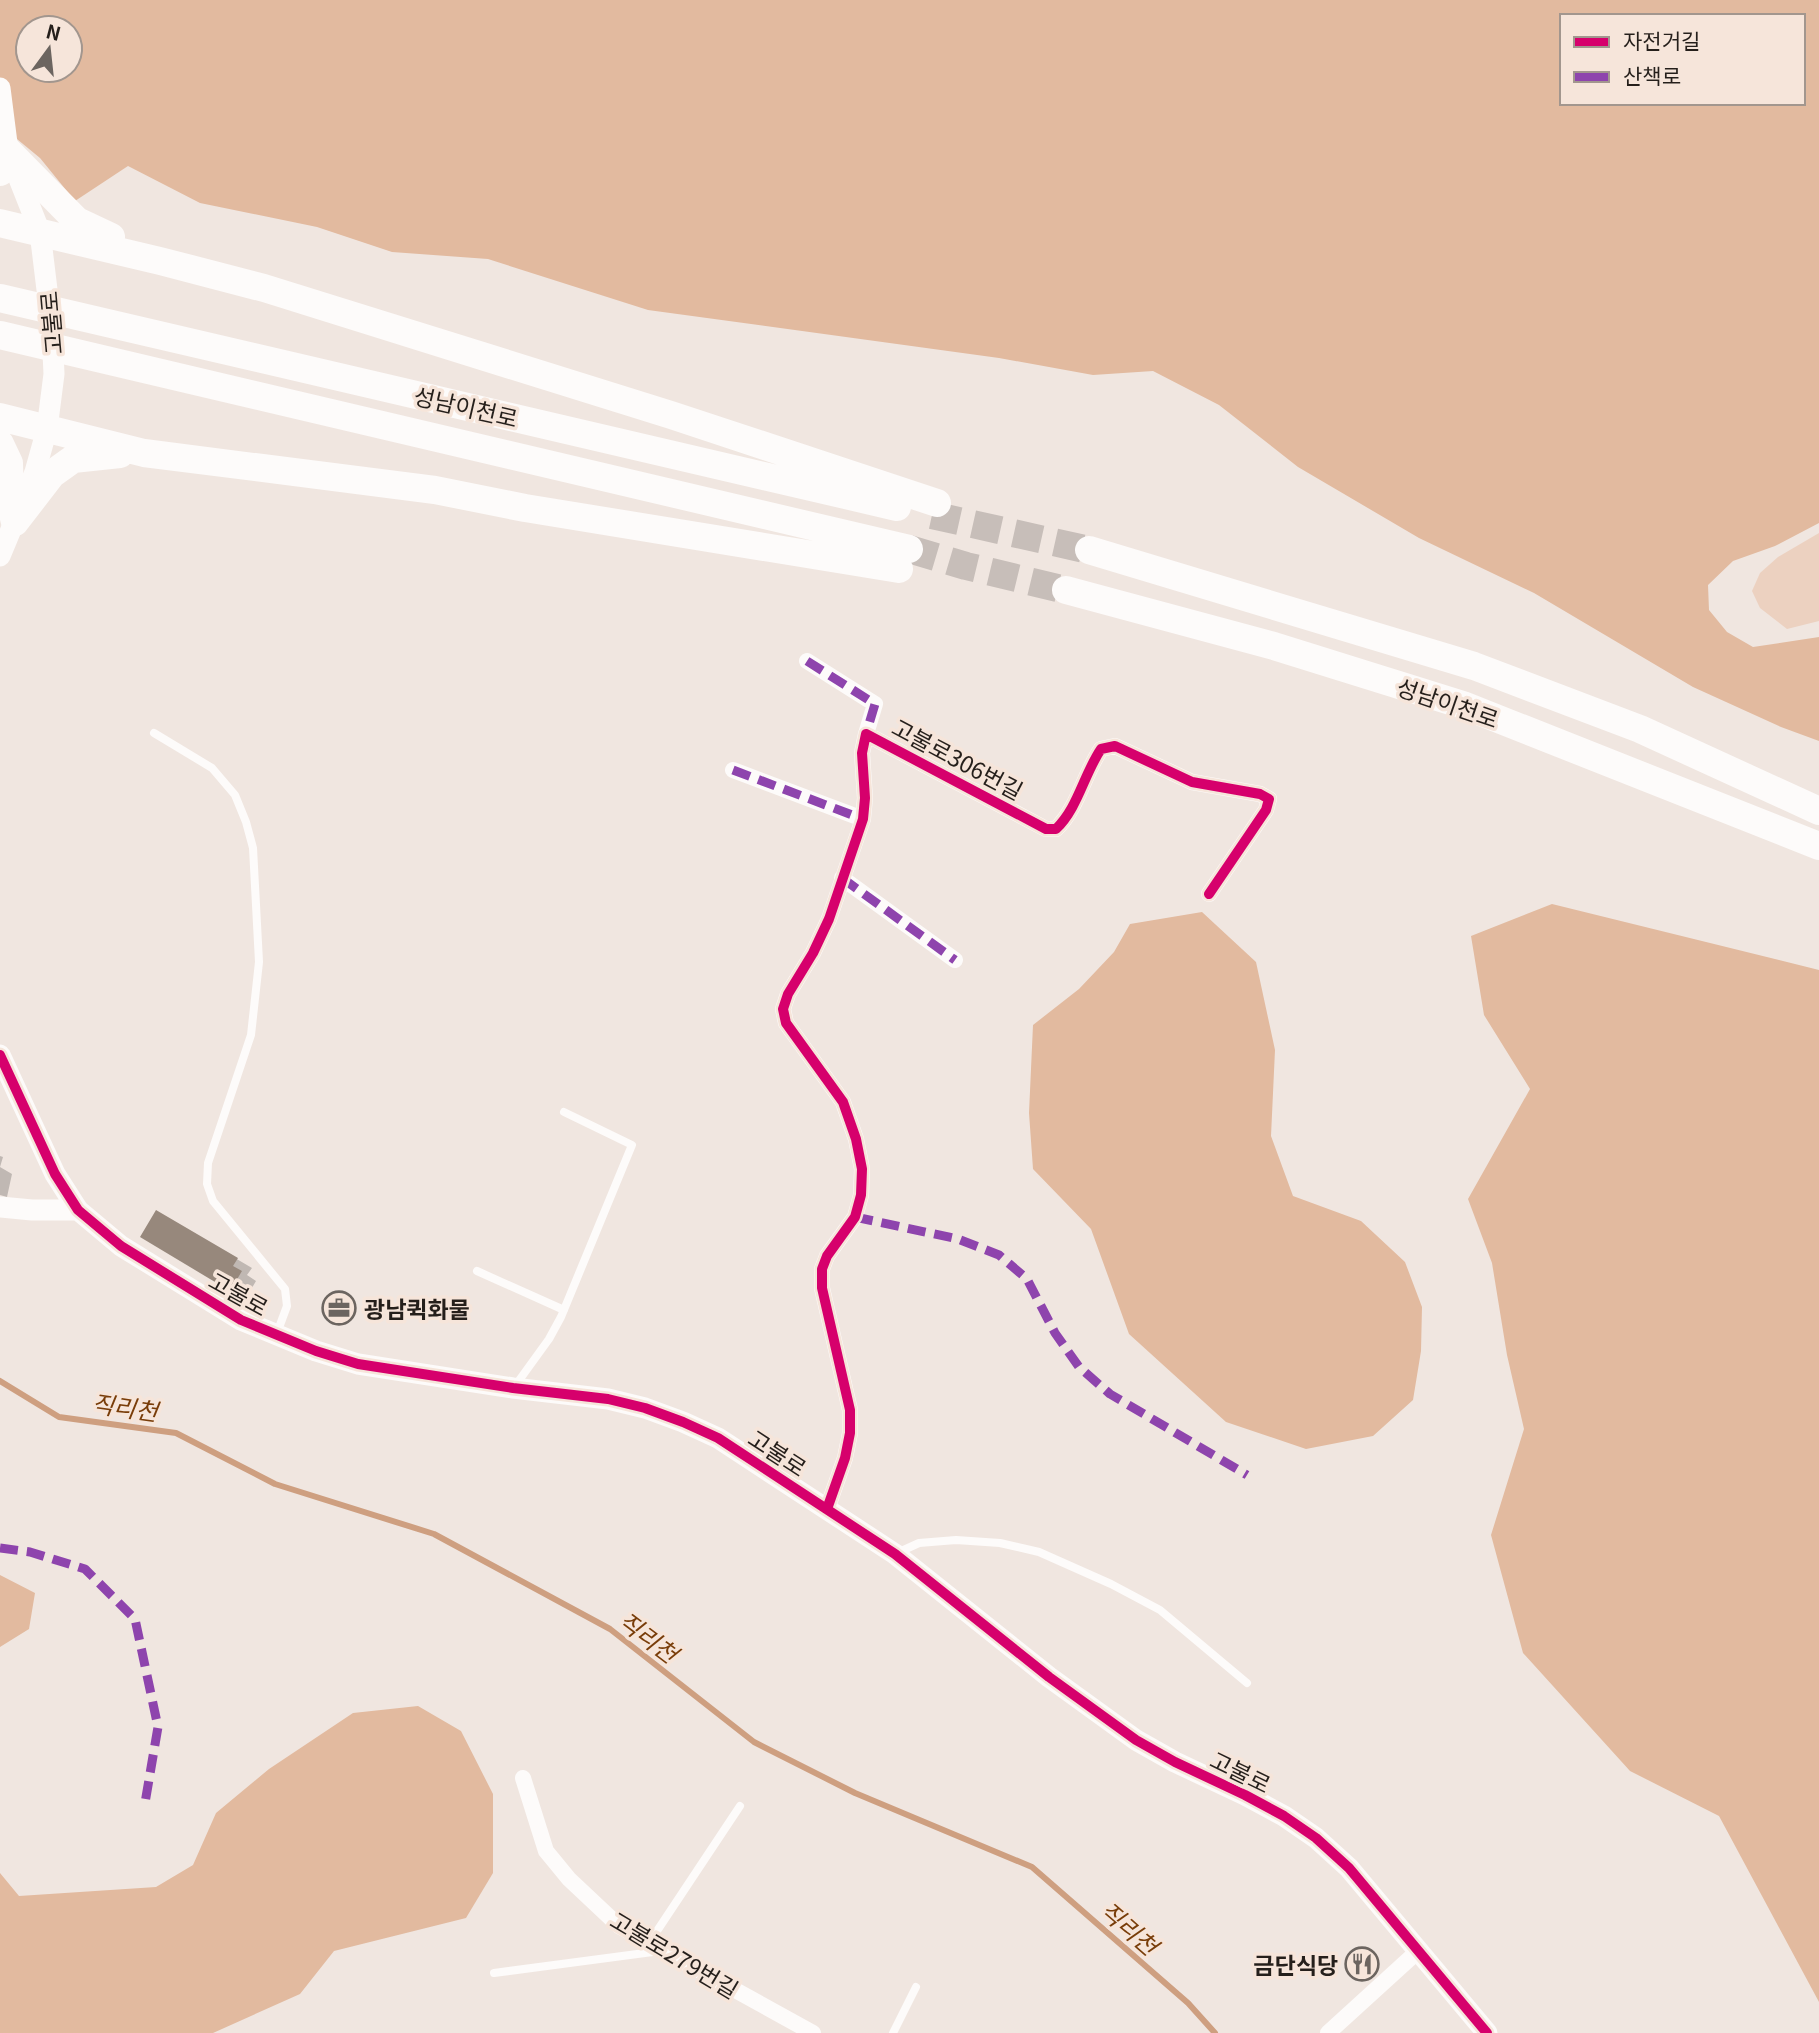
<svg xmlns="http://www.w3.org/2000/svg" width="1819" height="2033" viewBox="0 0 1819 2033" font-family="Georgia,'Noto Sans KR',serif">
  <rect width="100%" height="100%" fill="#f0e6e0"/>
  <path fill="#ecd1c0" d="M 1819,533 L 1819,621 L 1787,629 L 1760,608 L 1752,591 L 1760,573 L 1778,557 Z"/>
  <path fill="#e2ba9f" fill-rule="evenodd" d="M 0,0 L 1819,0 L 1819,523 L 1775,546 L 1733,561 L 1708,585 L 1709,610 L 1727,632 L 1753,647 L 1819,637 L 1819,741 L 1781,727 L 1693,687 L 1534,593 L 1419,538 L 1298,467 L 1219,405 L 1153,371 L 1093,375 L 999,358 L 648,310 L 488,259 L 392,252 L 317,227 L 200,203 L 128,166 L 75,201 L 40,158 L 0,125 ZM 1562,16 L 1803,16 L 1803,103 L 1562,103 ZM 28,28 L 70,28 L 70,70 L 28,70 Z
    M 1552,904 L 1819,970 L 1819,2002 L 1719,1816 L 1630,1771 L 1523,1653 L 1491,1535 L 1524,1429 L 1507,1355 L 1492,1263 L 1468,1199 L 1530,1089 L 1484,1015 L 1471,936 Z
    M 1202,912 L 1256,962 L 1275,1050 L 1271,1136 L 1293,1196 L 1361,1221 L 1405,1262 L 1422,1307 L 1421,1351 L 1413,1400 L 1373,1436 L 1306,1449 L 1226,1422 L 1129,1334 L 1091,1229 L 1033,1169 L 1029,1113 L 1033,1025 L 1079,989 L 1114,952 L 1130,924 Z
    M 0,1575 L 35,1593 L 29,1629 L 0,1647 Z
    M 418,1706 L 461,1731 L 493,1794 L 493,1873 L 466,1918 L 334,1951 L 300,1994 L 213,2033 L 0,2033 L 0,1873 L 19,1896 L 156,1887 L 193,1865 L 216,1813 L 269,1769 L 353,1713 Z"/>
  <path fill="#0003" d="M 0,1156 L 3,1157 L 0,1167 L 12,1174 L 7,1197 L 0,1195 Z
    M 157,1212 L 252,1268 L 247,1275 L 256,1281 L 246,1298 L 142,1237 Z"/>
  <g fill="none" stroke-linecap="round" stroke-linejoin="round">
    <path stroke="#ce9f80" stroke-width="6" d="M 0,1381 L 59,1417 L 176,1433 L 275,1484 L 434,1534 L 610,1629 L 754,1742 L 855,1793 L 1032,1867 L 1188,2003 L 1215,2033"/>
  </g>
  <path fill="#97887c" d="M 156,1210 L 238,1258 L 233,1266 L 242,1271 L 230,1291 L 140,1237 Z"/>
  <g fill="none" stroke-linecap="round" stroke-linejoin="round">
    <path stroke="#c7beb9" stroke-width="28" stroke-dasharray="28 14" stroke-linecap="butt" d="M 932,515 L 1089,550
      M 909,549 L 966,566 L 1066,590"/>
    <path stroke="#fdfbfa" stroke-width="8" d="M 154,733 L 212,768 L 235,795 L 246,822 L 253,848 L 259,962 L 251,1035 L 208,1163 L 207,1184 L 213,1201 L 285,1289 L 287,1306 L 277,1333
      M 477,1271 L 564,1310
      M 515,1386 L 549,1339 L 561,1317 L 632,1145 L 564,1112
      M 897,1553 L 919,1543 L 956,1540 L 1000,1543 L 1039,1552 L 1111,1584 L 1160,1610 L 1247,1683
      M 649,1943 L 740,1806
      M 494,1973 L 660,1951
      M 893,2033 L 916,1987"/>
    <path stroke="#fdfbfa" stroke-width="16" d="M 807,661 L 875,704 L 866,734
      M 733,770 L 863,819
      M 842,878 L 955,960
      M 827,1509 L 845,1458 L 850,1433 L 850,1410 L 822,1288 L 822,1269 L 827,1256 L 855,1217 L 861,1195 L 862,1169 L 856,1139 L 843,1102 L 786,1023 L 783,1009 L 788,994 L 813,953 L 829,919 L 863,819 L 865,798 L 862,753 L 866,734 L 1046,829 L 1056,829 C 1078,808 1084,774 1101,749 L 1115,746 L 1192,782 L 1260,794 L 1269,799 L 1266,810 L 1209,894
      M 523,1778 L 546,1851 L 569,1879 L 619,1926 L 813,2033
      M 1328,2033 L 1418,1951"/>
    <path stroke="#fdfbfa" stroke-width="21" d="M 0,88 L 8,151 L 40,232 L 52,331 L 54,374 L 47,429 L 35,472 L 0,556
      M 0,1055 L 55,1174 L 78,1210 L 121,1246 L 241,1320 L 316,1351 L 358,1364 L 513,1388 L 608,1399 L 645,1408 L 683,1422 L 718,1438 L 895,1554 L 1049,1677 L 1136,1740 L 1175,1762 L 1245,1795 L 1284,1816 L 1316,1838 L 1349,1868 L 1487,2033
      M 0,1207 L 32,1210 L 78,1210"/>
    <path stroke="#fdfbfa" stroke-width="28" d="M 0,172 L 8,151 L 77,221 L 111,237
      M 0,223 L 160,261 L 264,288 L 671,415 L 937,503
      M 0,298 L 897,507
      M 0,335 L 909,549
      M 0,417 L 144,453 L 435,490 L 525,508 L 899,569
      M 0,444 L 9,463 L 10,502 L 15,522
      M 15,522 L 52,474 L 73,459 L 120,454
      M 1089,550 L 1474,666 L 1640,729 L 1819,811
      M 1066,590 L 1274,646 L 1463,705 L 1819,846"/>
    <path stroke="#8e44ad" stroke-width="9" stroke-dasharray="18 9" stroke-linecap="butt" d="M 807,661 L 875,704 L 866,734
      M 733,770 L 863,819
      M 842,878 L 955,960
      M 855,1217 L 958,1239 L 999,1255 L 1027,1279 L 1055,1333 L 1079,1367 L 1110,1394 L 1247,1475
      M 0,1548 L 30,1552 L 85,1569 L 135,1619 L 158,1727 L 145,1803"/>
    <defs>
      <path id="cycleway" d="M 0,1055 L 55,1174 L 78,1210 L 121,1246 L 241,1320 L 316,1351 L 358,1364 L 513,1388 L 608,1399 L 645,1408 L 683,1422 L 718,1438 L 895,1554 L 1049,1677 L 1136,1740 L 1175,1762 L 1245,1795 L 1284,1816 L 1316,1838 L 1349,1868 L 1487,2033
        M 827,1509 L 845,1458 L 850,1433 L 850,1410 L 822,1288 L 822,1269 L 827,1256 L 855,1217 L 861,1195 L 862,1169 L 856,1139 L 843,1102 L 786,1023 L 783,1009 L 788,994 L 813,953 L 829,919 L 863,819 L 865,798 L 862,753 L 866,734 L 1046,829 L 1056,829 C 1078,808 1084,774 1101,749 L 1115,746 L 1192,782 L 1260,794 L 1269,799 L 1266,810 L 1209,894"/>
    </defs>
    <use href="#cycleway" stroke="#f6e5da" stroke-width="15"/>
    <use href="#cycleway" stroke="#d6006c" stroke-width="10"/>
  </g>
  <defs>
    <symbol id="office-ring" viewBox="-11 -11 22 22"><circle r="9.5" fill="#f6e5da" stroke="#6c6560" stroke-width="1.5"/><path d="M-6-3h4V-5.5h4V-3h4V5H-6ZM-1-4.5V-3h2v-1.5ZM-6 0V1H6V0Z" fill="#6c6560"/></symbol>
    <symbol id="restaurant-ring" viewBox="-11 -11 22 22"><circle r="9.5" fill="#f6e5da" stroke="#6c6560" stroke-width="1.5"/><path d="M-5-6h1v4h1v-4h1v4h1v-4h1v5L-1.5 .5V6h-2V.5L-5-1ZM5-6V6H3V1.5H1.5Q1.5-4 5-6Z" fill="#6c6560"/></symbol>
  </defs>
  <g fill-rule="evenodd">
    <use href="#office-ring" x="320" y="1289" width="38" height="38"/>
    <use href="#restaurant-ring" x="1343" y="1945" width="38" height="38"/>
  </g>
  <g text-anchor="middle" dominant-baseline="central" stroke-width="7" stroke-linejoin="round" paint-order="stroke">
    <g font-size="23" fill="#251f1b" stroke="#f6e5da">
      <text transform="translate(50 323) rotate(-95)">고불로</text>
      <text transform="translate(466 406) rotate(13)">성남이천로</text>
      <text transform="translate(1448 702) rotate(19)">성남이천로</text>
      <text transform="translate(958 758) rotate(28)">고불로306번길</text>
      <text transform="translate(239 1293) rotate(29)">고불로</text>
      <text transform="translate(778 1452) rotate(33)">고불로</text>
      <text transform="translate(1241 1771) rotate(26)">고불로</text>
      <text transform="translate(675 1954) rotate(31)">고불로279번길</text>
    </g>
    <g font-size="23" font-weight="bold" fill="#251f1b" stroke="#f6e5da" text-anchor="start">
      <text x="364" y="1308">광남퀵화물</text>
      <text x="1338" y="1964" text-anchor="end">금단식당</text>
    </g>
    <g font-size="24" font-style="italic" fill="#793d09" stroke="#f6e5da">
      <text transform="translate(125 1406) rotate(8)">직리천</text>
      <text transform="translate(649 1636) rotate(37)">직리천</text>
      <text transform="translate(1130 1927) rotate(41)">직리천</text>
    </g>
  </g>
  <rect x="1560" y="14" width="245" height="91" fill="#f6e5da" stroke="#a2968e" stroke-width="2"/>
  <rect x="1574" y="37" width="35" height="10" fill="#d6006c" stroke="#a2968e" stroke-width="2"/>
  <text x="1623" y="49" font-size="21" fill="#251f1b">자전거길</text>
  <rect x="1574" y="72" width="35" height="10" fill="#8e44ad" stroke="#a2968e" stroke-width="2"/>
  <text x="1623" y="84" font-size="21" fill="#251f1b">산책로</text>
  <g transform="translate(49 49) rotate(15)"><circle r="33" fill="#f6e5da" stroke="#a2968e" stroke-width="2"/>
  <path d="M0-5L12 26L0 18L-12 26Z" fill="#6c6560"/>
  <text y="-10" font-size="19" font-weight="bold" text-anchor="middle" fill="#251f1b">N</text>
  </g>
</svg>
